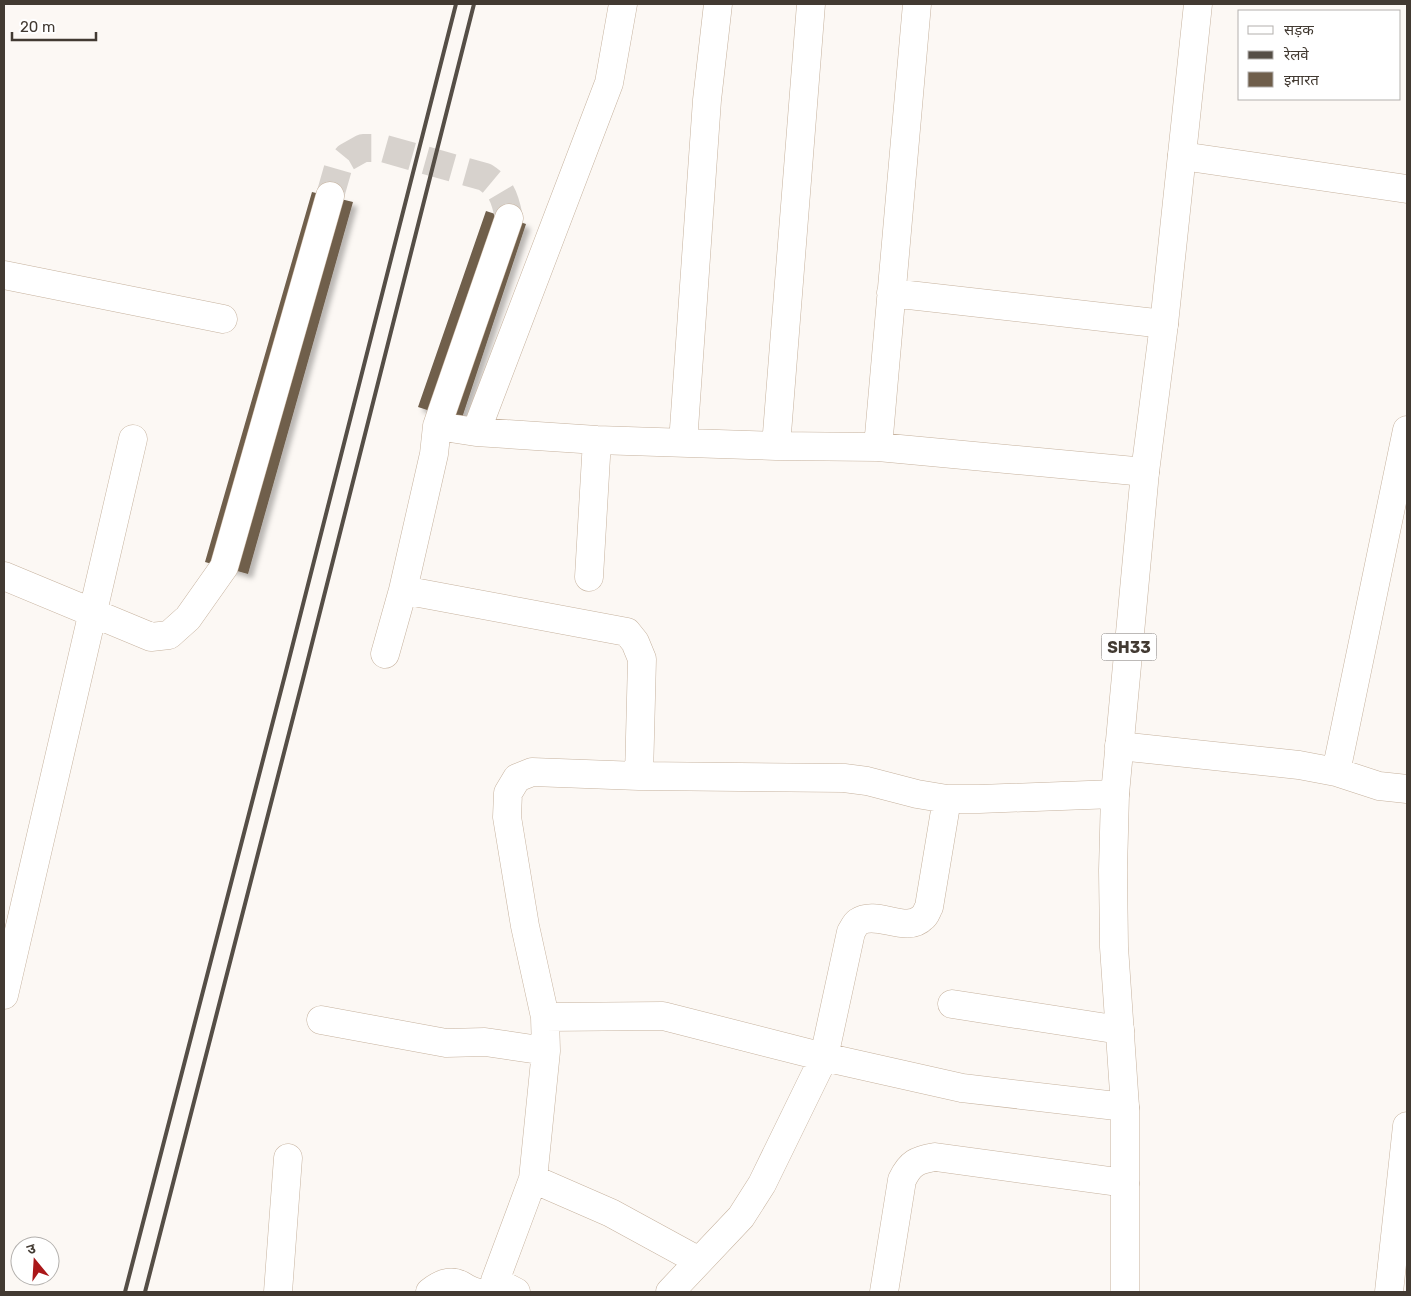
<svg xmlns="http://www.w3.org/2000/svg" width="1411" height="1296" viewBox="0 0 1411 1296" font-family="Rubik,'Noto Sans Devanagari',sans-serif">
  <defs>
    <filter id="shadow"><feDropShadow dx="4.5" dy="4.5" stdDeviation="2.5" flood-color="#0004"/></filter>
  </defs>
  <rect width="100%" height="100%" fill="#fcf8f4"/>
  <path fill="#6f5e4b" filter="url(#shadow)" d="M 312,192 L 353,202 L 248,574 L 205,562 Z
    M 486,211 L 526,224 L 461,421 L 418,407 Z"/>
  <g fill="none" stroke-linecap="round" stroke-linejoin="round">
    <path stroke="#d7d2cd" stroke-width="28" stroke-dasharray="28 14" stroke-linecap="butt" d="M 330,196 L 338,168 L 347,157 L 363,148 L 382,148 L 485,177 C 502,188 505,198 509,218"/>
    <defs>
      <path id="minor" d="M 1182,156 L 1407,189
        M 4,275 L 223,319
        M 891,293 L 1164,324
        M 437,426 L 509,218
        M 476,432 L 609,83 L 623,4
        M 683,443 L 707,100 L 718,4
        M 776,446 L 811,4
        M 878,447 L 917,4
        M 4,576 L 151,637 L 169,635 L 188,618 L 224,567 L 330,196
        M 589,577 L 597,440
        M 403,590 L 627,632 L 635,642 L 642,659 L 639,776
        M 385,654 L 403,590 L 434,454 L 437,426 L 476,432 L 597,440 L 776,446 L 878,447 L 1145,472
        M 1119,746 L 1299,765 L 1336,772 L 1379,786 L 1407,789
        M 1336,772 L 1407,430
        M 4,995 L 133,439
        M 952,1004 L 1120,1030
        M 545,1017 L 663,1016 L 824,1057 L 962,1088 L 1125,1107
        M 321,1020 L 446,1043 L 485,1042 L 546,1051
        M 533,1179 L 611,1213 L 699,1261
        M 278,1292 L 288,1158
        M 430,1292 C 439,1285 449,1279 461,1285 C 466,1288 470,1291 476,1292
        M 516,1292 L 495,1281 L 533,1179 L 546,1051 L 545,1017 L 525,926 L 507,817 L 508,793 L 517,778 L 532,772 L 639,776 L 844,778 L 867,781 L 917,794 L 947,799 L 979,799 L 1115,794
        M 670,1292 L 741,1217 L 762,1184 L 824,1057 L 851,932 C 853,929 855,924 858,922 C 877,909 906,935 923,917 C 926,915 927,910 929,907 L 947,799
        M 884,1292 L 902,1180 C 910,1163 917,1160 935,1157 L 1125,1183
        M 1389,1292 L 1407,1126"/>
      <path id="major" d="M 1125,1292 L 1125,1107 L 1114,947 L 1113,870 L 1115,794 L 1145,472 L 1164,324 L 1198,4"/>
    </defs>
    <use href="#minor" stroke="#c6b29e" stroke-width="29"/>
    <use href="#major" stroke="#c6b29e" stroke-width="29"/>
    <use href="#minor" stroke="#fff" stroke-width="28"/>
    <use href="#major" stroke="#fff" stroke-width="28"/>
    <path stroke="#554e46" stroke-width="4" d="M 125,1292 L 285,675 L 456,4
      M 145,1292 L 303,679 L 474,4"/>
  </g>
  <g text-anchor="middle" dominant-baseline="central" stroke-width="5" stroke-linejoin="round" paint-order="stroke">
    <rect fill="#fff" stroke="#7b7570" stroke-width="1" x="1101.5" y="633.5" width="55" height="27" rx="4"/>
    <g font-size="16" font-weight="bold" fill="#423a32">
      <text x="1129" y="647">SH33</text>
    </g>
  </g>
  <rect width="1411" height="1296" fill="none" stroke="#423a32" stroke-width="10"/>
  <rect x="1238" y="10" width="162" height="90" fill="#ffffff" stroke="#b3b0ad"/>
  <rect x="1248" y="26" width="25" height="8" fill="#ffffff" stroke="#b3b0ad"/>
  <text x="1284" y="35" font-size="15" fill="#423a32">सड़क</text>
  <rect x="1248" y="51" width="25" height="8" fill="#554e46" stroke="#b3b0ad"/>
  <text x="1284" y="60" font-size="15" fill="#423a32">रेलवे</text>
  <rect x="1248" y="72" width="25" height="15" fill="#6f5e4b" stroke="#b3b0ad"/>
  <text x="1284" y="85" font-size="15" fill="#423a32">इमारत</text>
  <g transform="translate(35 1261) rotate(342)"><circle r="24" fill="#ffffff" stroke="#b3b0ad"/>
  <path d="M0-4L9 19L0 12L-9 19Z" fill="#aa1719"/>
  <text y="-8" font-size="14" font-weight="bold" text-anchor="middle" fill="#423a32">उ</text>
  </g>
  <path d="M12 32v8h84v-8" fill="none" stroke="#423a32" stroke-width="2.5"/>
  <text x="20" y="32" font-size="15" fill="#423a32" stroke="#ffffff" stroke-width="4" paint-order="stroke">20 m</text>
</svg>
